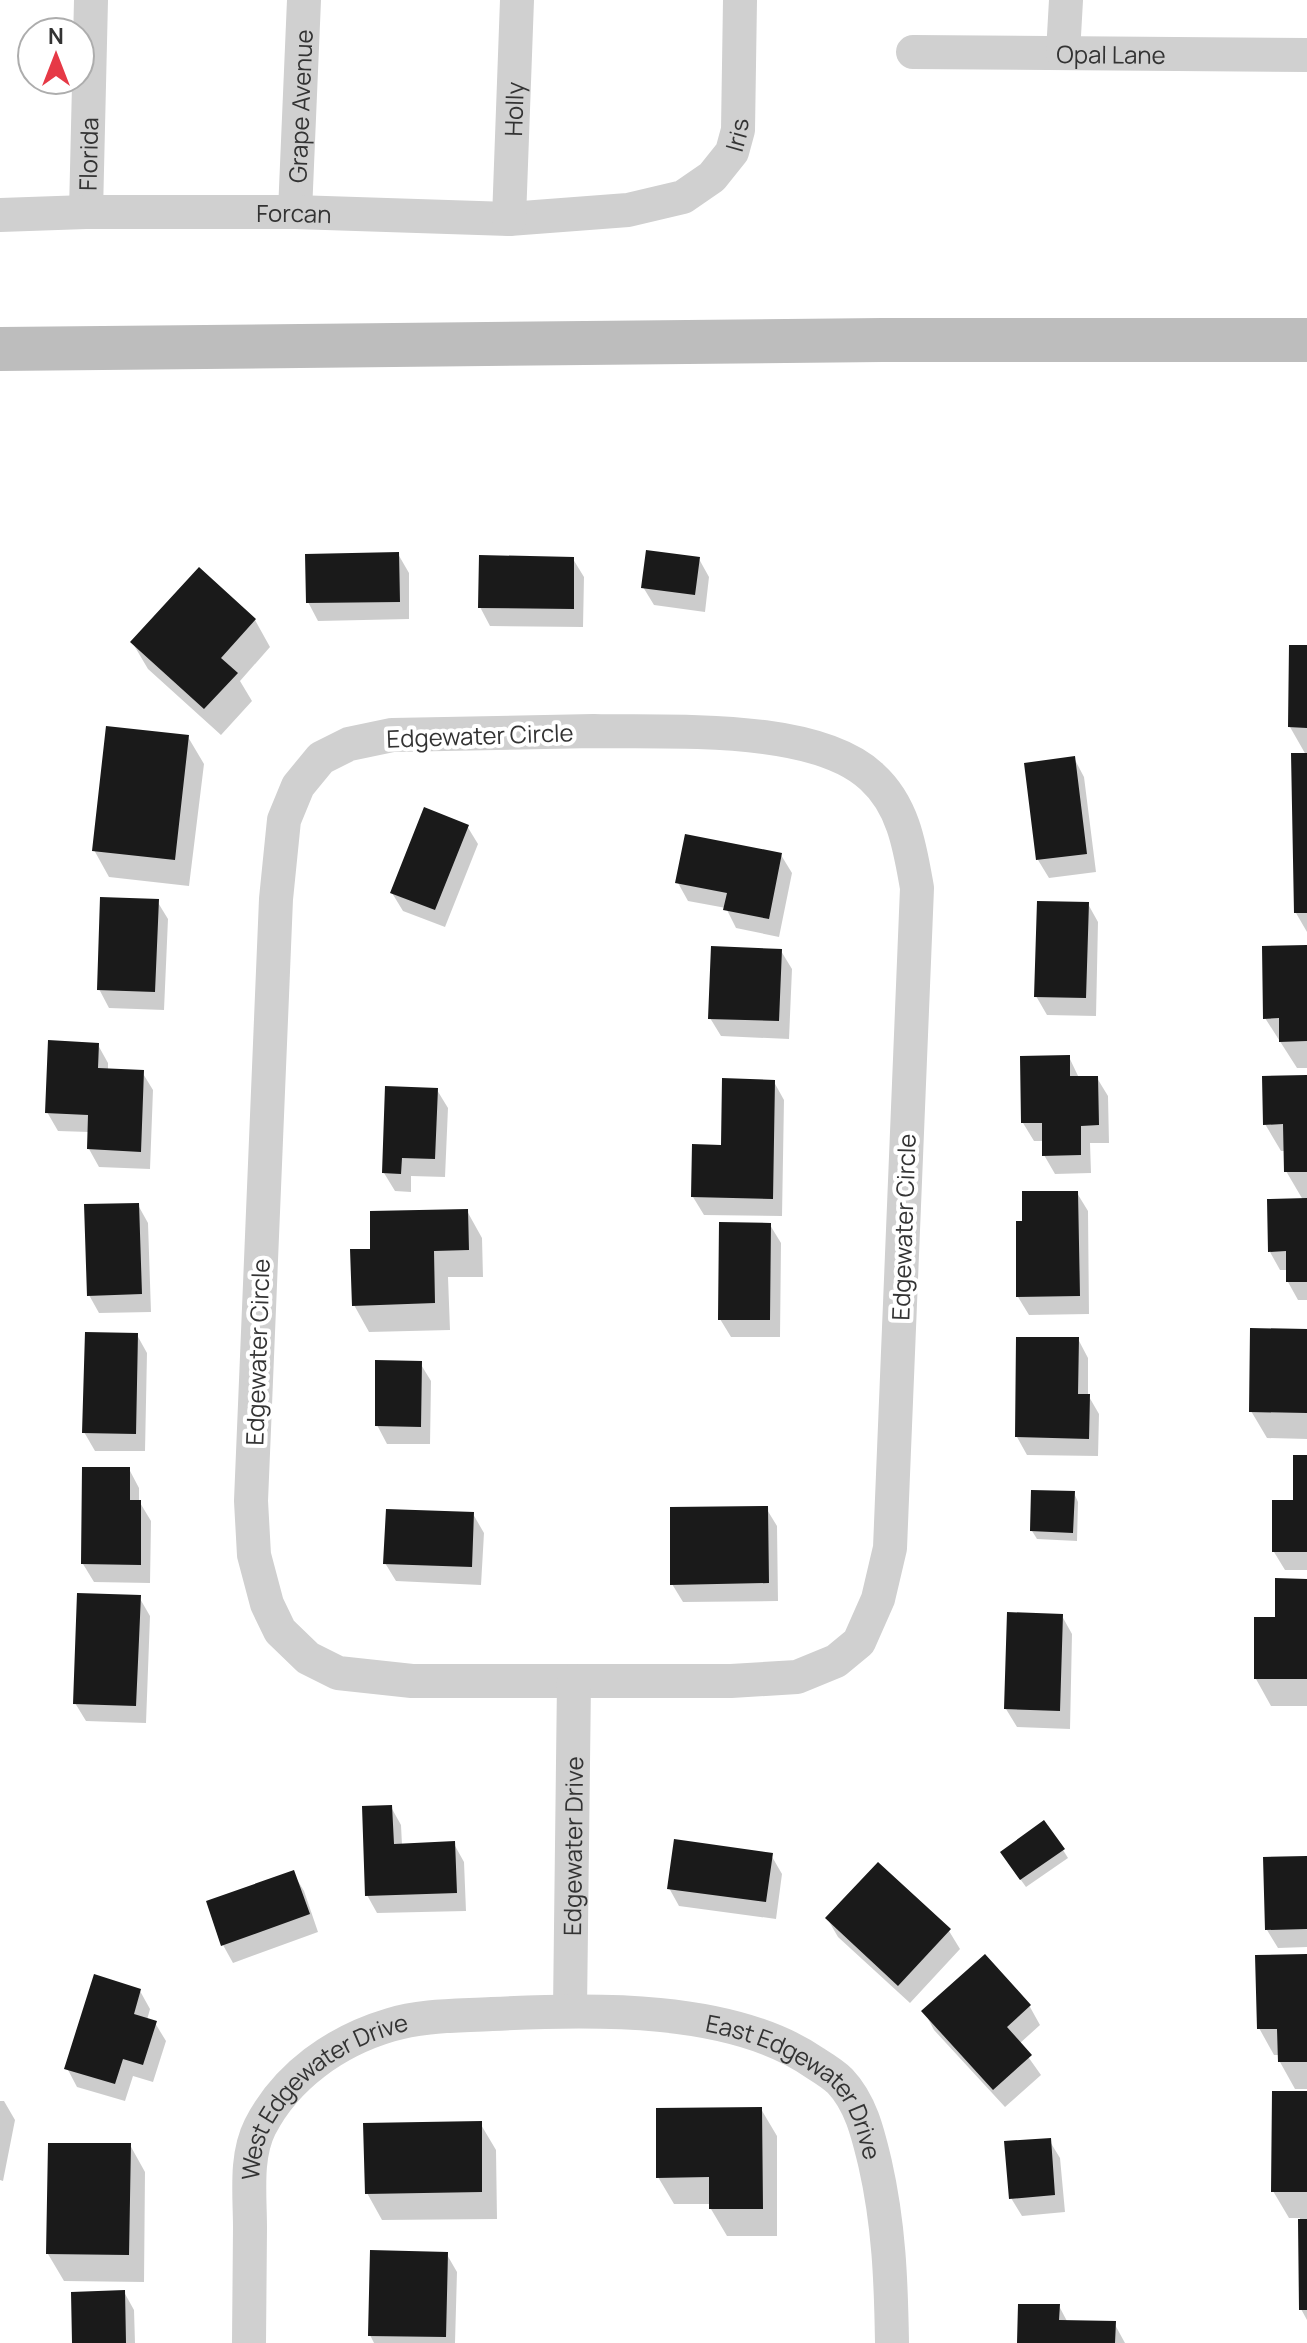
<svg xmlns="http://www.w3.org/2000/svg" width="1307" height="2343" viewBox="0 0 1307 2343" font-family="Manrope,sans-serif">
  <rect width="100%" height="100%" fill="#fff"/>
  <path fill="#0003" d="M 398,554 L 409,573 L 409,619 L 318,621 L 308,602 Z
    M 573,559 L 584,577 L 583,627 L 490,626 L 480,607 Z
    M 699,559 L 709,577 L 705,612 L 654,605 L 643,587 Z
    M 199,570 L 255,620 L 270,647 L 240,681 L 252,701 L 221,735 L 148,669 L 132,642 Z
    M 1307,647 L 1307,932 L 1296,913 L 1306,755 L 1290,727 Z
    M 188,737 L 204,764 L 189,886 L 109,877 L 94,850 Z
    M 1074,758 L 1084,777 L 1096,872 L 1049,878 L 1038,860 L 1026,764 Z
    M 467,826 L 478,844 L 445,927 L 403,911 L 392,893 Z
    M 781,855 L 792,873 L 779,937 L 736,928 L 726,908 L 688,901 L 678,883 Z
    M 157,901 L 168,919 L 164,1010 L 109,1008 L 99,989 Z
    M 1088,904 L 1098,922 L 1096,1016 L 1047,1015 L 1036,996 Z
    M 1307,947 L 1307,1068 L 1297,1068 L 1265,1018 Z
    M 781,951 L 792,969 L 789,1039 L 721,1036 L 710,1018 Z
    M 98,1045 L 108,1063 L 108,1070 L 142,1072 L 153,1090 L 150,1169 L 99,1167 L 89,1149 L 89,1132 L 58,1131 L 47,1112 Z
    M 1069,1057 L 1079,1078 L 1097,1078 L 1108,1096 L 1109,1143 L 1090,1143 L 1091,1173 L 1055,1174 L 1044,1155 L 1044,1141 L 1034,1141 L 1023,1123 Z
    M 1307,1077 L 1307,1300 L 1298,1300 L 1288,1282 L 1288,1270 L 1280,1270 L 1270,1252 L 1303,1200 L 1286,1171 L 1286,1151 L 1281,1151 L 1265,1124 Z
    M 774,1082 L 784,1100 L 782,1216 L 704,1215 L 693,1197 L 723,1147 Z
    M 437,1090 L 448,1108 L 445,1177 L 411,1176 L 411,1192 L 395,1191 L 384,1173 Z
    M 1077,1193 L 1088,1211 L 1089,1314 L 1029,1315 L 1018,1297 Z
    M 138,1205 L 148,1223 L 151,1312 L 99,1313 L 89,1295 Z
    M 467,1211 L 482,1238 L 483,1277 L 448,1277 L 450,1330 L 369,1332 L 354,1305 L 372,1251 Z
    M 770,1225 L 781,1243 L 780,1337 L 731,1337 L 720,1319 Z
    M 1307,1331 L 1307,1439 L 1267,1438 L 1251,1411 Z
    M 137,1335 L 147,1353 L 145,1451 L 95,1451 L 84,1432 Z
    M 1078,1339 L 1088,1358 L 1088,1395 L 1099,1414 L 1098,1456 L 1027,1455 L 1017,1437 Z
    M 420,1363 L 431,1381 L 430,1444 L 387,1444 L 377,1425 Z
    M 1307,1457 L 1307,1570 L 1285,1570 L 1274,1552 L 1295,1502 Z
    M 129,1469 L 139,1488 L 139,1501 L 151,1521 L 150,1583 L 94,1582 L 83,1564 Z
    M 1074,1493 L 1078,1502 L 1077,1541 L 1037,1539 L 1032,1531 Z
    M 766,1508 L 777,1526 L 778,1601 L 683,1602 L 672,1584 Z
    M 473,1514 L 484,1533 L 481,1585 L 396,1581 L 385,1563 Z
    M 1307,1581 L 1307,1706 L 1271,1706 L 1256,1679 L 1277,1619 Z
    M 139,1597 L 150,1616 L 146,1723 L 86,1721 L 75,1703 Z
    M 1062,1616 L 1072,1634 L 1070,1729 L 1017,1727 L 1006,1709 Z
    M 391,1807 L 401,1825 L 402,1845 L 454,1844 L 464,1862 L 466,1911 L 377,1913 L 367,1895 Z
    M 1063,1850 L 1068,1858 L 1026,1887 L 1007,1861 Z
    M 771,1855 L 782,1874 L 776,1919 L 679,1906 L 669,1888 Z
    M 1307,1858 L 1307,1947 L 1278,1948 L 1267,1930 Z
    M 293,1873 L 304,1891 L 318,1932 L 233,1963 L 223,1945 Z
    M 827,1918 L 949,1931 L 960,1949 L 910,2003 L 838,1937 Z
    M 1307,1956 L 1307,2089 L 1295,2089 L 1280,2062 L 1280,2055 L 1274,2055 L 1259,2028 Z
    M 985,1957 L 1030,2007 L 1040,2025 L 1019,2044 L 1041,2075 L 1005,2107 L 934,2030 L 924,2011 Z
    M 140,1991 L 150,2009 L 147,2020 L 155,2023 L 166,2041 L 153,2082 L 133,2076 L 125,2101 L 77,2087 L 67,2068 Z
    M 1307,2093 L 1307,2320 L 1301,2309 L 1300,2218 L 1289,2218 L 1273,2191 Z
    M 0,2101 L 4,2101 L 15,2120 L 3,2181 L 0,2180 Z
    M 761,2109 L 777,2136 L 777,2236 L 727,2236 L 711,2209 L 711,2204 L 674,2204 L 658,2177 Z
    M 480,2123 L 496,2150 L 497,2219 L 382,2220 L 367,2193 Z
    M 1049,2140 L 1060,2158 L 1065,2212 L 1022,2216 L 1011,2198 Z
    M 130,2145 L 145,2172 L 144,2282 L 64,2281 L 48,2254 Z
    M 446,2253 L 457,2272 L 455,2343 L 374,2343 L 370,2335 Z
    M 124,2292 L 134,2310 L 135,2343 L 74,2343 Z
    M 1059,2306 L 1068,2323 L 1114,2323 L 1125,2343 L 1019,2343 Z"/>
  <path fill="#1a1a1a" d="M 646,550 L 700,557 L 695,595 L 641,588 Z
    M 399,552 L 400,602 L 306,603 L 305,554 Z
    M 479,555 L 574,557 L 574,609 L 478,608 Z
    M 199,567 L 256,619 L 221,658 L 238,673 L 204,709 L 130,642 Z
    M 1289,645 L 1307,645 L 1307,728 L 1288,727 Z
    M 106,726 L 189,735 L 175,860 L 92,851 Z
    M 1291,753 L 1307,753 L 1307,913 L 1294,913 Z
    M 1075,756 L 1087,854 L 1036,860 L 1024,763 Z
    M 424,807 L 469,825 L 435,910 L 390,893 Z
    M 685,834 L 782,853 L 769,919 L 723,910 L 727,893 L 675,883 Z
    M 100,897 L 159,899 L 155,992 L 97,990 Z
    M 1037,901 L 1089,902 L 1086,998 L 1034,997 Z
    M 1307,945 L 1307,1041 L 1279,1042 L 1279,1018 L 1263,1019 L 1262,946 Z
    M 711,946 L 782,949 L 779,1021 L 708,1019 Z
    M 48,1040 L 99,1043 L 98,1068 L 144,1070 L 141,1152 L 87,1149 L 88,1115 L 45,1113 Z
    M 1070,1055 L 1070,1076 L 1098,1076 L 1099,1125 L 1081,1126 L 1081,1155 L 1042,1156 L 1042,1123 L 1021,1123 L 1020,1056 Z
    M 1307,1075 L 1307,1172 L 1284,1172 L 1283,1124 L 1263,1125 L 1262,1076 Z
    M 722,1078 L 775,1080 L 773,1199 L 691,1197 L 692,1144 L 721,1145 Z
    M 385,1086 L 438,1088 L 435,1159 L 402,1158 L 401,1174 L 382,1173 Z
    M 1022,1191 L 1078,1191 L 1080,1296 L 1016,1297 L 1016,1221 L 1022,1221 Z
    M 1307,1198 L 1307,1282 L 1286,1282 L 1286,1251 L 1268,1252 L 1267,1199 Z
    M 139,1203 L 142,1294 L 87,1296 L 84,1204 Z
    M 468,1209 L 469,1250 L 434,1251 L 435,1303 L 352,1306 L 350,1249 L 370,1249 L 370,1211 Z
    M 719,1222 L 771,1223 L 770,1320 L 718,1320 Z
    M 1250,1328 L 1307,1329 L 1307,1413 L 1249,1412 Z
    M 85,1332 L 138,1333 L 136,1434 L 82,1433 Z
    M 1016,1337 L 1079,1337 L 1078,1394 L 1090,1394 L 1089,1439 L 1015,1437 Z
    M 375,1360 L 422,1361 L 421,1427 L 375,1426 Z
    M 1293,1455 L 1307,1455 L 1307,1552 L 1272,1552 L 1272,1500 L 1293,1500 Z
    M 82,1467 L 130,1467 L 130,1500 L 141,1500 L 141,1565 L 81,1564 Z
    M 1031,1490 L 1075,1491 L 1073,1533 L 1030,1531 Z
    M 768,1506 L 769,1583 L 670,1585 L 670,1507 Z
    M 386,1509 L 474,1512 L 472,1567 L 383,1564 Z
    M 1275,1578 L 1307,1579 L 1307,1679 L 1254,1679 L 1254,1617 L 1275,1617 Z
    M 77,1593 L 141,1595 L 136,1706 L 73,1704 Z
    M 1007,1612 L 1063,1614 L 1060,1711 L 1004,1709 Z
    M 392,1805 L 394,1844 L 455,1841 L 457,1893 L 365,1896 L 362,1806 Z
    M 1044,1820 L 1065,1849 L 1020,1880 L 1000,1852 Z
    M 674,1839 L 773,1853 L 766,1902 L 667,1889 Z
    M 1307,1856 L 1307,1929 L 1265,1930 L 1263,1857 Z
    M 878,1862 L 951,1929 L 898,1986 L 825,1918 Z
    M 294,1870 L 310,1914 L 221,1946 L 206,1901 Z
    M 985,1954 L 1031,2005 L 1007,2027 L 1032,2055 L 993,2090 L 921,2011 Z
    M 1307,1954 L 1307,2062 L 1278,2062 L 1277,2029 L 1257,2029 L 1255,1955 Z
    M 94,1974 L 141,1989 L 134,2014 L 157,2021 L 143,2065 L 123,2059 L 115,2084 L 64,2069 Z
    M 1272,2091 L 1307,2091 L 1307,2192 L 1271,2192 Z
    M 762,2107 L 763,2209 L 709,2209 L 709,2177 L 656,2178 L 656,2108 Z
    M 482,2121 L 482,2192 L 365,2194 L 363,2123 Z
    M 1051,2138 L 1055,2195 L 1009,2199 L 1004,2141 Z
    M 48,2143 L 131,2143 L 129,2255 L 46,2254 Z
    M 1298,2219 L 1307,2219 L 1307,2310 L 1299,2310 Z
    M 370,2250 L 448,2252 L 446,2337 L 368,2336 Z
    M 125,2290 L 126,2343 L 72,2343 L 71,2292 Z
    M 1018,2304 L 1060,2304 L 1059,2320 L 1116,2321 L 1115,2343 L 1017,2343 Z"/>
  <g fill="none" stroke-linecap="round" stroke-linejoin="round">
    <g stroke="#d0d0d0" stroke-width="34">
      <path id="s1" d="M 913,52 L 1307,55"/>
      <path d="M 1063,53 L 1066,0"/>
      <path id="s2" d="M 86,212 L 91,0"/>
      <path id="s3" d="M 295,212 L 304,0"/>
      <path id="s4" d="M 0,215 L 86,212 L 295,212 L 509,219 L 628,210 L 683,197 L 712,177 L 732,152 L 738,130 L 740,0"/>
      <path id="s5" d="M 509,219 L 517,0"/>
      <path d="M 594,731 C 669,733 815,723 872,777 C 904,806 910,848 917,888 L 890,1548 L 878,1599 L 859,1642 L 836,1661 L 797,1677 L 731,1681 L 412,1681 L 338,1673 L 308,1658 L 280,1631 L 267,1604 L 254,1555 L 251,1501 L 276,899 L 284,820 L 298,786 L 321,758 L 349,744 L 392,735 Z"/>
      <path id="s6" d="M 570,2010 L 574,1681"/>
      <path id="s7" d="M 249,2343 C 249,2305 250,2266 250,2228 C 250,2195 245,2157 260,2127 C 286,2076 336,2041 390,2025 C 422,2015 458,2016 492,2014 C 590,2009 732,2005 815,2063 C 823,2068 833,2074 840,2081 C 861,2103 868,2134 875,2163 C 889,2225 891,2280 892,2343"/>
    </g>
    <path stroke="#bdbdbd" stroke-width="44" d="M 0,349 L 882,340 L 1307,340"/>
  </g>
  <g text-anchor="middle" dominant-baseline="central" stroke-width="8" stroke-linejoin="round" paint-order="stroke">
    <g font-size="24" fill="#333" stroke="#fff">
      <text stroke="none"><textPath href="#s1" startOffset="198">Opal Lane</textPath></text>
      <text stroke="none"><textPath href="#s3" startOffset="106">Grape Avenue</textPath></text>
      <text stroke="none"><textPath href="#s5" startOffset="110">Holly</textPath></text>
      <text stroke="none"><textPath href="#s4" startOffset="770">Iris</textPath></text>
      <text stroke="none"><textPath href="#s2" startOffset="58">Florida</textPath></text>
      <text stroke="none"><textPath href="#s4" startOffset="294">Forcan</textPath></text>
      <text transform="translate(480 735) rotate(-2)">Edgewater Circle</text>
      <text transform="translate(903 1227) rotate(-88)">Edgewater Circle</text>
      <text transform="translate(257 1352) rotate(-88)">Edgewater Circle</text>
      <text stroke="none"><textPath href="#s6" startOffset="164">Edgewater Drive</textPath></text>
      <text stroke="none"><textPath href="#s7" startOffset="822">East Edgewater Drive</textPath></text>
      <text stroke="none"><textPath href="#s7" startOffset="284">West Edgewater Drive</textPath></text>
    </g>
  </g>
  <g transform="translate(56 56)"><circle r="38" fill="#ffffff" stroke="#adadad" stroke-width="2"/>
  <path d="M0-6L14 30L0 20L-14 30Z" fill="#e63946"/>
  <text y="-12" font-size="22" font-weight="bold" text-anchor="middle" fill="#333333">N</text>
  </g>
</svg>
